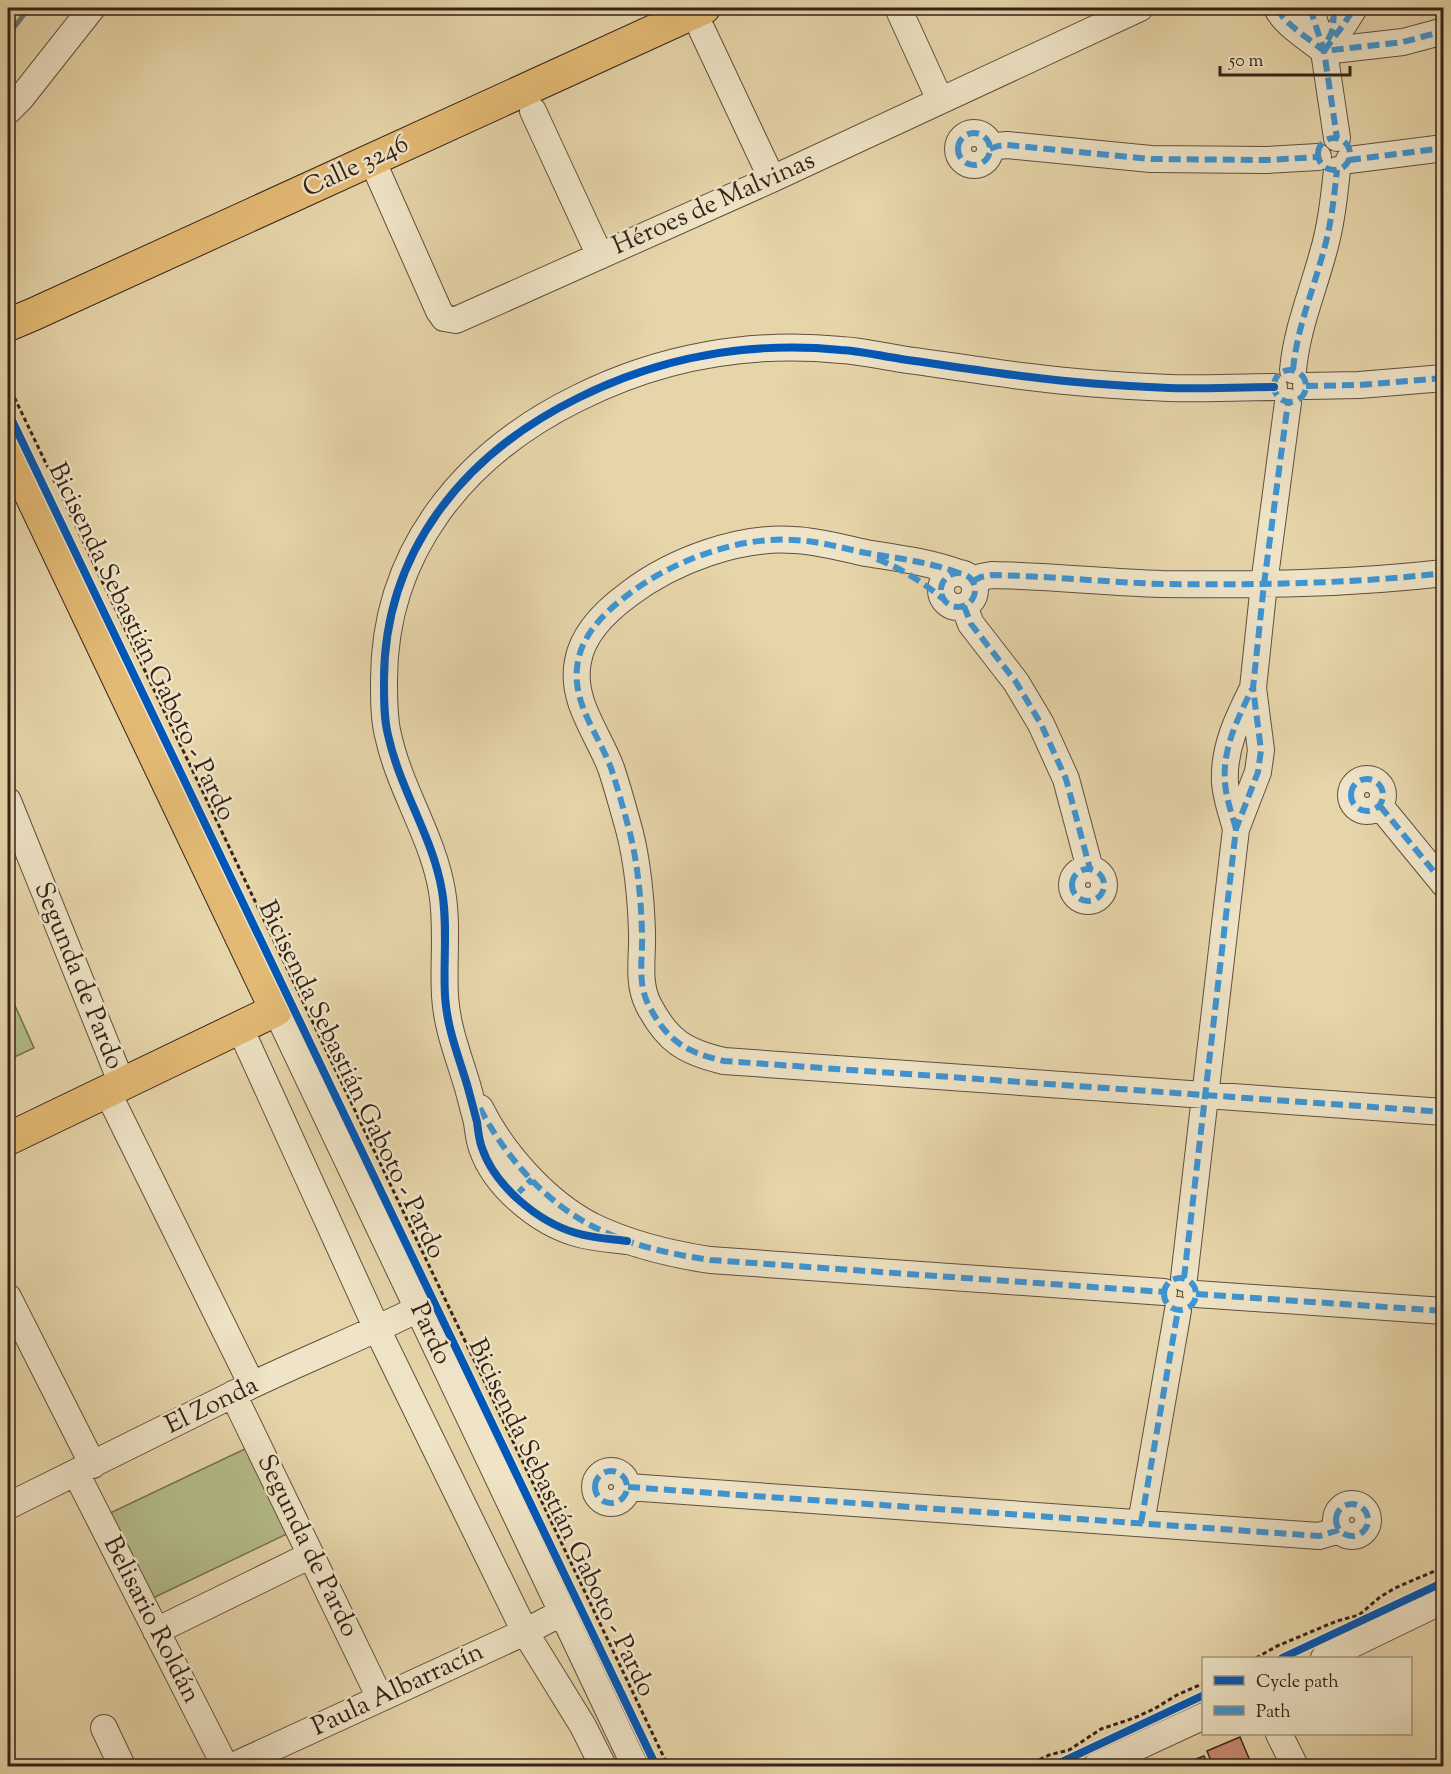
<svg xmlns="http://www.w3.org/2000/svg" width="1451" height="1774" viewBox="0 0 1451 1774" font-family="'Sorts Mill Goudy',serif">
  <rect width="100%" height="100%" fill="#e6d5a9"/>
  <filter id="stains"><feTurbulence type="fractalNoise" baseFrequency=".00333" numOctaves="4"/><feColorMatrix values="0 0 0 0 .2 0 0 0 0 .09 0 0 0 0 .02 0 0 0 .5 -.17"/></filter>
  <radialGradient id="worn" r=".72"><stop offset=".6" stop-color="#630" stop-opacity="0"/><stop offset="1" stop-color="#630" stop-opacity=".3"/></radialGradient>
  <path fill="#b4bd89" stroke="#747051" stroke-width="1.5" d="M 8,990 L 34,1048 L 8,1060 Z
    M 251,1446 L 291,1532 L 151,1599 L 110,1513 Z"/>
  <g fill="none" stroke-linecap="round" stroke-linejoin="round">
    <path stroke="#707b74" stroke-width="5" d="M 8,35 L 29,8"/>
  </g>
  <path fill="#cc8b76" stroke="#352219" stroke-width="1.5" d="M 1240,1737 L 1251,1763 L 1244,1766 L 1213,1766 L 1207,1751 Z
    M 1204,1756 L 1209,1766 L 1178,1766 Z"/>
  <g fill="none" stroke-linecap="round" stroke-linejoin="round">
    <defs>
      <path id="minor" d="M 898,8 L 940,100
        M 1277,8 C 1283,23 1311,40 1324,51 L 1403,42 L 1444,31
        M 1310,8 L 1324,51 L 1337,138
        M 702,30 L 772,179
        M 1324,51 L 1344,24 L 1354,8
        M 8,111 L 21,98 L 92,8
        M 533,111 L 600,256
        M958 149a16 16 0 1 1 32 0a16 16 0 1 1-32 0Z
        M 990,149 L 998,146 L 1007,145 L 1151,159 L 1267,160 L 1318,157
        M 372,160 L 439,311 L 444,318 L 456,320 L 772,179 L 1140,8
        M 1349,160 L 1444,148
        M 1293,370 C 1297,328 1312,294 1323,253 C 1331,226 1334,198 1337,170
        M 1306,386 L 1359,385 L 1444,378
        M941 590a17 17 0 1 1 34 0a17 17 0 1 1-34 0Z
        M 959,573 C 929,562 897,558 866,553 C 842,548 819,541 794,540 C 739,536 672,561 629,594 C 607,610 583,633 578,661 C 570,701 598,733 611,768 C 618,789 624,811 630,833 C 638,866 641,899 642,932 C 643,957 637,981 648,1004 C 667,1041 685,1052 724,1061 L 1444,1112
        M 973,581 L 981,577 L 992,575 C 1048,576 1104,582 1161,584 C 1255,585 1350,584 1444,573
        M 964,606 L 971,624 L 1016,682 L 1041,724 L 1066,779 L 1090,869
        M1351 795a16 16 0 1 1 32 0a16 16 0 1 1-32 0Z
        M 8,801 L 122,1084
        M 1380,806 L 1444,884
        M 1236,829 C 1232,814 1226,798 1225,783 C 1223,748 1238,718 1253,688
        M1072 885a16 16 0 1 1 32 0a16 16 0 1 1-32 0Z
        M 276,1010 L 635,1766
        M 240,1028 L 377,1329 L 525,1632 L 583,1726 L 603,1766
        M 107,1091 L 252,1385
        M 480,1108 C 503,1154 546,1202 592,1226 C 629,1244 670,1254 710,1260 L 1164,1292
        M 627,1241 C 610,1239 592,1238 576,1233 C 538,1222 495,1186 482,1148 C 479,1140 478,1130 477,1122 C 474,1111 471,1099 468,1088 C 459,1057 447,1029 445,996 C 443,961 448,926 442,891 C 433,837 400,790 388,735 C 384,719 384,701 384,683 C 383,552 464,454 578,398 C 660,357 750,341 841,350 C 861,351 881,356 901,359 C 944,365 987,372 1030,377 C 1076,383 1123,386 1169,388 C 1204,389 1239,387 1274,387
        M 1184,1278 L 1236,829 L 1258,772 L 1261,750 L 1253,688 L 1264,584 L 1288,402
        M 1196,1294 L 1444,1311
        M 8,1297 L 93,1465
        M 233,1394 L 380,1698
        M595 1487a16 16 0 1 1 32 0a16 16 0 1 1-32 0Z
        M 76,1473 L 225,1766
        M 628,1487 L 1319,1536 L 1339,1530
        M1336 1520a16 16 0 1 1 32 0a16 16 0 1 1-32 0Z
        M 8,1506 C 88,1467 168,1426 248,1387 C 304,1360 362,1337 418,1309
        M 1141,1523 L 1178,1310
        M 156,1631 L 311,1555
        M 1324,1658 L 1444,1600
        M 104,1728 L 122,1766
        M 1279,1734 L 1295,1766
        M 233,1766 L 525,1632 L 563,1612
        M 1096,1766 L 1204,1716"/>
      <path id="major" d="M 8,325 L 34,314 L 704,8
        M 8,447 L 276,1010 L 8,1139"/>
    </defs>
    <use href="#minor" stroke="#614f3d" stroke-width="28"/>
    <use href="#major" stroke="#352219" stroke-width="34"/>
    <path stroke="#352219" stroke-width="3" stroke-dasharray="4.5 3" stroke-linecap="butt" d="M 8,384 L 668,1766
      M 1256,1658 L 1277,1646 L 1337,1621 L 1359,1615 L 1380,1597 L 1395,1588 L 1444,1567
      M 1026,1766 L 1049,1755 L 1069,1750 L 1101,1729 L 1134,1718 L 1154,1709 L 1177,1695 L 1204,1683"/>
    <use href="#minor" stroke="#efe4c7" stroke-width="26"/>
    <use href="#major" stroke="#e3ba74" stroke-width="32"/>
    <path stroke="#3e95d4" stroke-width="6" stroke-dasharray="12 6" stroke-linecap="butt" d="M 1277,8 C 1283,23 1311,40 1324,51 L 1403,42 L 1444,31
      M 1310,8 L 1324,51 L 1337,138
      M 1328,40 L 1333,29 L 1334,8
      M 1324,51 L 1344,24 L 1354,8
      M958 149a16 16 0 1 1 32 0a16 16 0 1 1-32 0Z
      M1318 154a16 16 0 1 1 32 0a16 16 0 1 1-32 0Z
      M 990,149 L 998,146 L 1007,145 L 1151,159 L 1267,160 L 1318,157
      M 1349,160 L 1444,148
      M1274 386a16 16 0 1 1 32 0a16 16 0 1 1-32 0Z
      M 1293,370 C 1297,328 1312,294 1323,253 C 1331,226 1334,198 1337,170
      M 1306,386 L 1359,385 L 1444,378
      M 877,559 C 902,569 923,582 943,599
      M941 590a17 17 0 1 1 34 0a17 17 0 1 1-34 0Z
      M 959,573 C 929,562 897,558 866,553 C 842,548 819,541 794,540 C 739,536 672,561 629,594 C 607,610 583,633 578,661 C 570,701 598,733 611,768 C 618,789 624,811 630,833 C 638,866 641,899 642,932 C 643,957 637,981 648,1004 C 667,1041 685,1052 724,1061 L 1444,1112
      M 973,581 L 981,577 L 992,575 C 1048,576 1104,582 1161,584 C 1255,585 1350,584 1444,573
      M 964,606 L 971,624 L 1016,682 L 1041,724 L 1066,779 L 1090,869
      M1351 795a16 16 0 1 1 32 0a16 16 0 1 1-32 0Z
      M 1380,806 L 1444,884
      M 1236,829 C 1232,814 1226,798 1225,783 C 1222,749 1238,718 1252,689
      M1072 885a16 16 0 1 1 32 0a16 16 0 1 1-32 0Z
      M 480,1108 C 504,1155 544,1201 592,1226 C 629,1245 670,1254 710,1260 L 1164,1292
      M 515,1196 L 532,1179
      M1164 1294a16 16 0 1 1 32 0a16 16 0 1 1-32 0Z
      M 1184,1278 L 1236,829 L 1258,772 L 1261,750 L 1253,688 L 1264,584 L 1288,402
      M 1196,1294 L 1444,1311
      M595 1487a16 16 0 1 1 32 0a16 16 0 1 1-32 0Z
      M 628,1487 L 1319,1536 L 1339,1530
      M1336 1520a16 16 0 1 1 32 0a16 16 0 1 1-32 0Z
      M 1141,1523 L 1178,1310"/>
    <defs>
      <path id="cycleway" d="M 8,412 L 656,1766
        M 627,1241 C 610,1239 592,1238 576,1233 C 538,1222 495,1186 482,1148 C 479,1140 478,1130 477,1122 C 474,1111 471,1099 468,1088 C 459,1057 447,1029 445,996 C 443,961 448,926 442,891 C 433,837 400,790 388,735 C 384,719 384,701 384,683 C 383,552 464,454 578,398 C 660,357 750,341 841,350 C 861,351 881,356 901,359 C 944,365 987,372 1030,377 C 1076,383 1123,386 1169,388 C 1204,389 1239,387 1274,387
        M 1282,1658 L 1444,1582
        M 1053,1766 L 1204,1695"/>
    </defs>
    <use href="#cycleway" stroke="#efe4c7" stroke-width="11"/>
    <use href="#cycleway" stroke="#0057b8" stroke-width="8"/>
  </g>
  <g text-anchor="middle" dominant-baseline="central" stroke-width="5" stroke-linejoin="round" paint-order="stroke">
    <g font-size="26" fill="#352219" stroke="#efe4c7">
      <text transform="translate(356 167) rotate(-25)">Calle 3246</text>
      <text transform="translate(714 204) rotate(-24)">Héroes de Malvinas</text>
      <text transform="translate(141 642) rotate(64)">Bicisenda Sebastián Gaboto - Pardo</text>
      <text transform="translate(78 976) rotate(68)">Segunda de Pardo</text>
      <text transform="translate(351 1080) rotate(64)">Bicisenda Sebastián Gaboto - Pardo</text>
      <text transform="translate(430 1334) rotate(65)">Pardo</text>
      <text transform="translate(212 1406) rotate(-26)">El Zonda</text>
      <text transform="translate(561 1518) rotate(64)">Bicisenda Sebastián Gaboto - Pardo</text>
      <text transform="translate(307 1546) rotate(64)">Segunda de Pardo</text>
      <text transform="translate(151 1620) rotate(63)">Belisario Roldán</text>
      <text transform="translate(398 1690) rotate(-25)">Paula Albarracín</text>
    </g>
  </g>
  <rect width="1451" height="1774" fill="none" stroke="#e6d5a9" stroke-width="30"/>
  <rect x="9" y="9" width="1433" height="1756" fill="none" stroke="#352219" stroke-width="3"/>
  <rect x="15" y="15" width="1421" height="1744" fill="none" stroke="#352219" stroke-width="1.5"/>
  <rect x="1202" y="1657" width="210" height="78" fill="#efe4c7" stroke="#a59681" stroke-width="1.5"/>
  <rect x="1214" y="1676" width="30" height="9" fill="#0057b8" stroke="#a59681" stroke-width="1.5"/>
  <text x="1256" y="1687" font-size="18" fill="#352219">Cycle path</text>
  <rect x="1214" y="1706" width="30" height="9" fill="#3e95d4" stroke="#a59681" stroke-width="1.5"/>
  <text x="1256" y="1717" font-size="18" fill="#352219">Path</text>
  <path d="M1220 66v9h130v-9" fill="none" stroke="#352219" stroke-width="3"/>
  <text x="1229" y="66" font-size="18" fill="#352219" stroke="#efe4c7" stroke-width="4.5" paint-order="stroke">50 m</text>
  <rect width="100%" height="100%" filter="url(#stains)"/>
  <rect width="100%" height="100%" fill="url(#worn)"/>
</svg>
